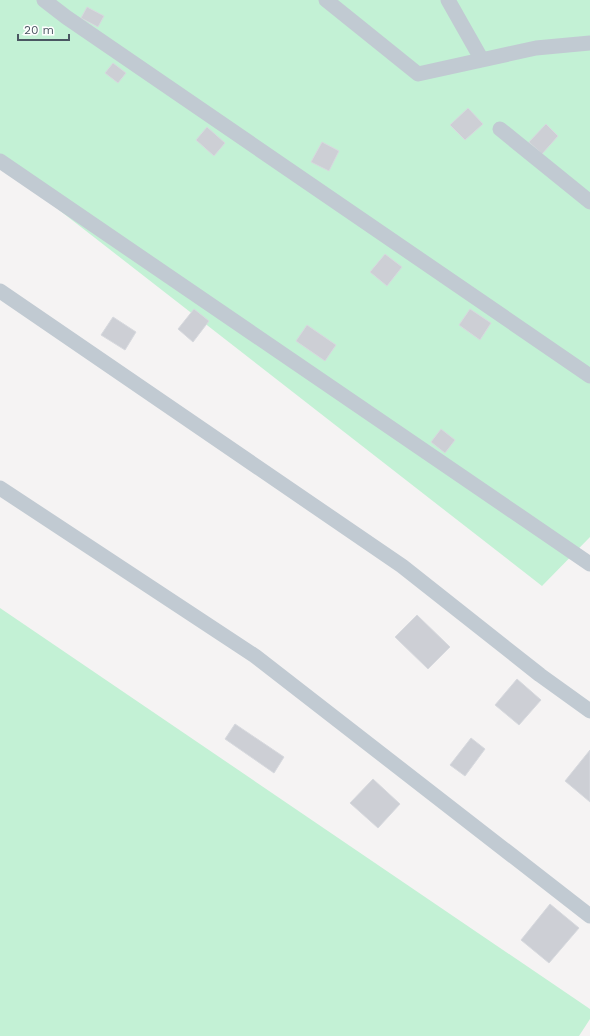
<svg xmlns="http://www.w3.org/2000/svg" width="590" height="1036" viewBox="0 0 590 1036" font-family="'Work Sans',sans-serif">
  <rect width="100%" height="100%" fill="#f5f3f3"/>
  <path fill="#c3f1d5" d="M 0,0 L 590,0 L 590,537 L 542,586 L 0,164 Z
    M 0,608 L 590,1009 L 590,1019 L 579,1036 L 0,1036 Z"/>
  <path fill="#cdcfd5" stroke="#d7d9de" d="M 87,7 L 104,16 L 98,27 L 81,18 Z
    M 113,63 L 126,73 L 118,83 L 105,73 Z
    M 468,108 L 483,124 L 465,140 L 450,125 Z
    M 546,124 L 558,136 L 542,154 L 529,142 Z
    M 207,127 L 225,143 L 214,156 L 196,140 Z
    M 322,142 L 339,151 L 329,171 L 311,162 Z
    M 385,254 L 402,267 L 387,286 L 370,272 Z
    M 194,309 L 209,321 L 193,342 L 178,329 Z
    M 470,309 L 491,323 L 480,340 L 459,325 Z
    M 113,317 L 136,332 L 125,350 L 101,335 Z
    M 307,325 L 336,345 L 325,361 L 296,341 Z
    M 441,429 L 455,440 L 445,453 L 431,442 Z
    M 417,615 L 450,647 L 428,669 L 395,637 Z
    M 517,679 L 541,700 L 519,725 L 495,705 Z
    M 235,724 L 284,757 L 274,773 L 225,739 Z
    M 471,738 L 485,749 L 465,776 L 450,765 Z
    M 590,750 L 590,802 L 565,781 Z
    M 373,779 L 400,804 L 378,828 L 350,803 Z
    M 550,904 L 579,928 L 549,963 L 521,940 Z"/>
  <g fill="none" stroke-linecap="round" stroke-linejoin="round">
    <path stroke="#c1cad2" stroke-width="15" d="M 44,0 L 66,17 L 590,376
      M 326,0 L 418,74 L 536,48 L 590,43
      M 448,0 L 482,60
      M 500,129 L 590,202
      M 0,161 L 590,564
      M 0,291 L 402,566 L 540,675 L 590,711
      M 0,488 L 255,656 L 590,916"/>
  </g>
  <path d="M18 34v6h51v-6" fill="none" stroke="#4a5661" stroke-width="2"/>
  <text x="24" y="34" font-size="12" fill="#4a5661" stroke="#ffffff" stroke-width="3" paint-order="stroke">20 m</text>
</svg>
